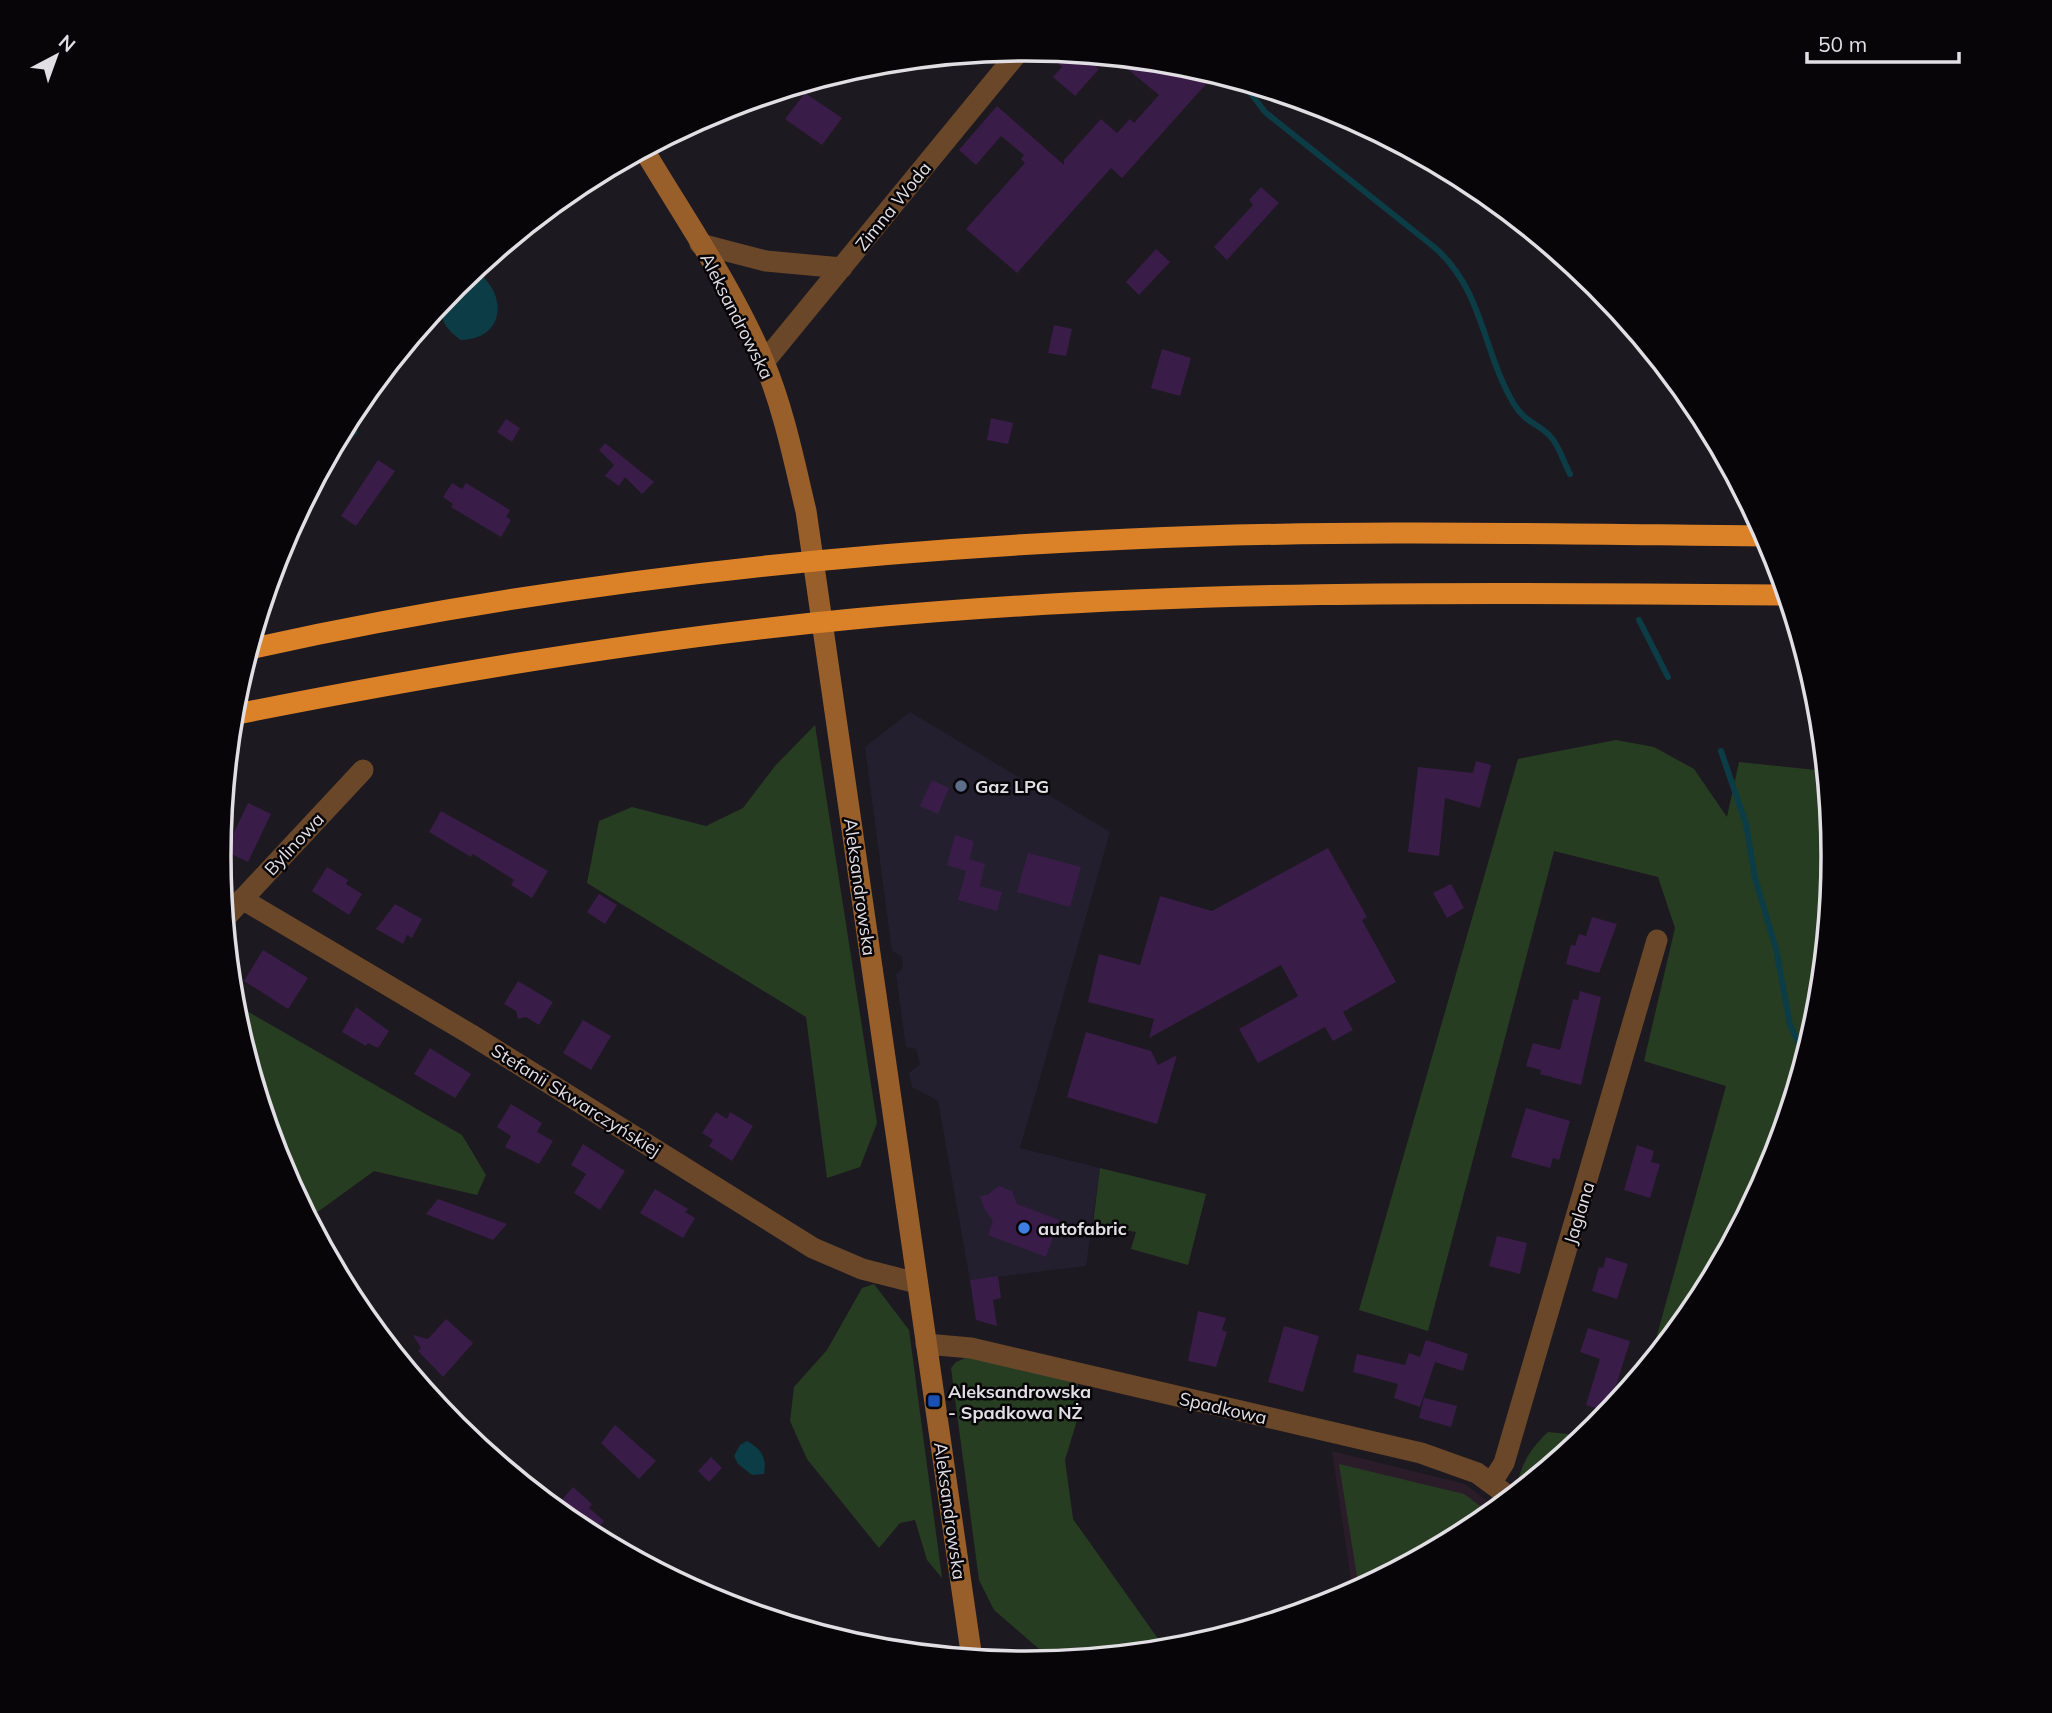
<svg xmlns="http://www.w3.org/2000/svg" width="2052" height="1713" viewBox="0 0 2052 1713" font-family="Mulish,sans-serif">
  <rect width="100%" height="100%" fill="#1d1920"/>
  <path fill="#231f2f" d="M 910,712 L 1110,832 L 1020,1148 L 1100,1168 L 1086,1266 L 970,1280 L 938,1101 L 912,1087 L 909,1073 L 920,1064 L 916,1049 L 906,1047 L 896,974 L 903,968 L 902,956 L 892,951 L 865,747 Z"/>
  <path fill="#2a1d29" d="M 1332,1451 L 1465,1484 L 1497,1509 L 1474,1528 L 1353,1593 Z"/>
  <path fill="#273d22" d="M 815,725 L 877,1123 L 860,1167 L 827,1178 L 806,1017 L 587,883 L 599,821 L 632,807 L 706,826 L 743,808 L 775,766 Z
    M 1616,740 L 1654,747 L 1694,769 L 1727,817 L 1739,762 L 1825,771 L 1833,857 L 1818,1014 L 1772,1166 L 1697,1305 L 1649,1364 L 1726,1086 L 1644,1061 L 1675,928 L 1658,877 L 1554,851 L 1428,1331 L 1359,1310 L 1518,759 Z
    M 233,1003 L 462,1135 L 486,1175 L 477,1195 L 374,1171 L 308,1219 L 280,1165 Z
    M 1100,1168 L 1206,1194 L 1188,1265 L 1131,1249 L 1136,1232 L 1093,1224 Z
    M 874,1284 L 909,1330 L 942,1578 L 927,1560 L 915,1520 L 900,1523 L 879,1548 L 807,1459 L 790,1421 L 794,1387 L 827,1350 L 862,1288 Z
    M 970,1356 L 1078,1379 L 1078,1417 L 1065,1460 L 1073,1519 L 1166,1650 L 1053,1661 L 994,1610 L 979,1580 L 951,1368 L 956,1362 Z
    M 1548,1432 L 1587,1436 L 1522,1489 L 1517,1485 C 1522,1462 1531,1448 1548,1432 Z
    M 1339,1464 L 1464,1494 L 1491,1514 L 1474,1528 L 1359,1589 Z"/>
  <path fill="#0c3c46" d="M 474,270 C 508,291 507,339 461,340 C 447,330 441,322 440,304 Z
    M 360,405 L 357,433 L 323,467 L 355,408 Z
    M 747,1441 C 761,1449 767,1457 764,1474 L 752,1475 L 738,1464 L 734,1456 L 740,1445 Z"/>
  <g fill="none" stroke-linecap="round" stroke-linejoin="round">
    <path stroke="#0c3c46" stroke-width="6" d="M 1243,83 L 1265,112 L 1434,247 C 1484,290 1482,351 1514,404 C 1525,423 1538,423 1550,436 C 1559,445 1564,463 1570,474
      M 1639,620 L 1668,677
      M 1721,751 L 1746,824 L 1755,878 L 1776,949 L 1790,1025 L 1805,1056"/>
  </g>
  <path fill="#3a1c49" d="M 1066,53 L 1083,55 L 1099,69 L 1075,96 L 1053,77 L 1062,67 L 1057,62 Z
    M 1114,58 L 1184,65 L 1215,74 L 1122,178 L 1111,168 L 1017,273 L 966,229 L 1025,163 L 1021,159 L 1024,155 L 1001,136 L 976,165 L 959,150 L 997,106 L 1064,165 L 1064,160 L 1101,119 L 1117,133 L 1130,119 L 1134,123 L 1159,95 Z
    M 805,93 L 842,118 L 822,145 L 785,119 Z
    M 1261,187 L 1279,203 L 1227,260 L 1214,247 L 1253,205 L 1249,200 Z
    M 1156,249 L 1170,262 L 1139,295 L 1126,282 Z
    M 1054,325 L 1072,329 L 1066,356 L 1048,353 Z
    M 1162,349 L 1191,358 L 1180,396 L 1151,388 Z
    M 991,418 L 1013,423 L 1008,444 L 987,440 Z
    M 506,419 L 520,428 L 512,442 L 497,432 Z
    M 605,443 L 654,482 L 642,494 L 625,477 L 619,486 L 605,476 L 614,465 L 599,450 Z
    M 378,460 L 395,471 L 356,526 L 341,516 Z
    M 452,483 L 462,489 L 466,483 L 510,510 L 506,517 L 511,520 L 501,537 L 451,507 L 453,504 L 443,497 Z
    M 1476,761 L 1491,765 L 1480,808 L 1445,798 L 1439,856 L 1408,852 L 1418,767 L 1473,773 Z
    M 932,780 L 949,788 L 938,814 L 920,806 Z
    M 248,803 L 271,814 L 248,862 L 225,851 Z
    M 441,811 L 548,871 L 532,898 L 511,885 L 514,880 L 473,854 L 471,857 L 429,832 Z
    M 955,835 L 974,841 L 968,865 L 969,859 L 985,864 L 980,886 L 1002,892 L 997,911 L 958,900 L 966,871 L 947,865 Z
    M 1328,848 L 1367,917 L 1362,920 L 1396,982 L 1343,1012 L 1353,1030 L 1333,1041 L 1325,1027 L 1258,1063 L 1239,1029 L 1298,996 L 1281,965 L 1149,1038 L 1154,1019 L 1088,1002 L 1099,954 L 1140,965 L 1160,896 L 1212,911 Z
    M 1028,853 L 1081,867 L 1070,907 L 1017,892 Z
    M 327,867 L 348,880 L 346,884 L 362,894 L 349,915 L 312,891 Z
    M 1451,884 L 1464,908 L 1447,918 L 1433,893 Z
    M 599,894 L 617,905 L 605,924 L 587,912 Z
    M 395,904 L 422,919 L 412,938 L 407,935 L 403,944 L 376,929 Z
    M 1592,917 L 1617,924 L 1599,973 L 1566,964 L 1571,945 L 1575,946 L 1579,934 L 1586,936 Z
    M 263,950 L 308,978 L 288,1009 L 244,981 Z
    M 518,981 L 553,1002 L 539,1025 L 526,1017 L 518,1019 L 516,1011 L 504,1004 Z
    M 1580,991 L 1601,997 L 1581,1085 L 1540,1074 L 1541,1070 L 1526,1066 L 1533,1043 L 1560,1050 L 1573,999 L 1578,1000 Z
    M 356,1007 L 389,1031 L 378,1048 L 368,1043 L 366,1046 L 342,1032 Z
    M 583,1020 L 611,1036 L 591,1070 L 563,1053 Z
    M 1086,1032 L 1151,1051 L 1158,1065 L 1177,1055 L 1157,1124 L 1067,1097 Z
    M 430,1048 L 471,1074 L 455,1098 L 414,1074 Z
    M 511,1104 L 542,1123 L 537,1132 L 553,1141 L 539,1164 L 505,1147 L 511,1136 L 497,1127 Z
    M 1526,1108 L 1570,1121 L 1559,1160 L 1553,1158 L 1550,1168 L 1511,1157 Z
    M 716,1112 L 727,1119 L 730,1112 L 753,1126 L 732,1161 L 709,1146 L 713,1140 L 702,1133 Z
    M 583,1144 L 625,1171 L 600,1210 L 574,1193 L 586,1174 L 571,1165 Z
    M 1637,1145 L 1654,1151 L 1651,1162 L 1660,1164 L 1650,1198 L 1624,1190 Z
    M 999,1186 L 1012,1191 L 1017,1204 L 1059,1220 L 1046,1257 L 988,1235 L 993,1221 L 985,1210 L 980,1196 L 987,1195 Z
    M 655,1189 L 688,1209 L 685,1212 L 695,1218 L 683,1238 L 640,1213 Z
    M 438,1199 L 507,1224 L 493,1240 L 426,1214 Z
    M 1497,1236 L 1527,1243 L 1520,1274 L 1489,1266 Z
    M 1606,1257 L 1628,1264 L 1617,1299 L 1592,1291 L 1599,1267 L 1603,1268 Z
    M 998,1276 L 1001,1298 L 993,1300 L 997,1326 L 976,1320 L 970,1280 Z
    M 1198,1311 L 1226,1318 L 1222,1330 L 1227,1332 L 1216,1367 L 1188,1361 Z
    M 446,1319 L 473,1343 L 443,1377 L 418,1351 L 421,1348 L 413,1335 L 428,1339 Z
    M 1284,1326 L 1319,1336 L 1303,1392 L 1268,1382 Z
    M 1588,1328 L 1630,1341 L 1615,1389 L 1622,1391 L 1609,1412 L 1586,1405 L 1600,1359 L 1580,1352 Z
    M 1426,1340 L 1468,1354 L 1463,1371 L 1435,1362 L 1420,1407 L 1394,1398 L 1398,1384 L 1353,1372 L 1357,1354 L 1405,1365 L 1409,1353 L 1420,1357 Z
    M 1424,1398 L 1457,1406 L 1451,1427 L 1419,1418 Z
    M 615,1425 L 656,1461 L 639,1479 L 601,1443 Z
    M 711,1457 L 722,1468 L 709,1482 L 698,1471 Z
    M 573,1487 L 592,1504 L 589,1508 L 604,1521 L 592,1536 L 554,1509 Z"/>
  <g fill="none" stroke-linecap="round" stroke-linejoin="round">
    <path stroke="#6a4729" stroke-width="21" d="M 700,244 L 766,261 L 842,268
      M 764,362 L 1020,50
      M 242,899 L 470,1034 L 813,1248 L 862,1269 L 917,1283
      M 225,918 L 363,770
      M 926,1344 L 971,1348 L 1421,1453 L 1477,1473 L 1511,1498
      M 1492,1482 L 1504,1463 L 1657,940"/>
    <path stroke="#985f2b" stroke-width="21" d="M 644,150 C 685,219 733,288 764,362 C 784,410 794,461 806,511 L 972,1659"/>
    <path stroke="#db8228" stroke-width="21" d="M 249,649 C 538,585 835,552 1130,539 C 1342,529 1554,534 1766,536
      M 232,715 C 438,674 644,639 853,619 C 1163,589 1475,592 1786,595"/>
  </g>
  <circle fill="#5c6f8a" stroke="#070508" stroke-width="2.5" cx="961" cy="786" r="7"/>
  <circle fill="#3f7fe0" stroke="#070508" stroke-width="2.5" cx="1024" cy="1228" r="7"/>
  <rect fill="#1a4fb4" stroke="#070508" stroke-width="2.5" x="927" y="1394" width="14" height="14" rx="3.5"/>
  <g text-anchor="middle" dominant-baseline="central" stroke-width="5" stroke-linejoin="round" paint-order="stroke">
    <g font-size="18" fill="#e2dfe4" stroke="#070508">
      <text transform="translate(893 206) rotate(-51)">Zimna Woda</text>
      <text transform="translate(737 316) rotate(63)">Aleksandrowska</text>
      <text transform="translate(294 844) rotate(-47)">Bylinowa</text>
      <text transform="translate(860 887) rotate(82)">Aleksandrowska</text>
      <text transform="translate(576 1100) rotate(32)">Stefanii Skwarczyńskiej</text>
      <text transform="translate(1579 1213) rotate(-73)">Jaglana</text>
      <text transform="translate(1223 1408) rotate(13)">Spadkowa</text>
      <text transform="translate(950 1511) rotate(82)">Aleksandrowska</text>
    </g>
    <g font-size="18" font-weight="bold" fill="#e2dfe4" stroke="#070508" text-anchor="start">
      <text x="975" y="786">Gaz LPG</text>
      <text x="1038" y="1228">autofabric</text>
      <text x="948" y="1391">Aleksandrowska<tspan x="948" dy="21">- Spadkowa NŻ</tspan></text>
    </g>
  </g>
  <path d="M0 0H2052V1713H0ZM231 856a795 795 0 1 1 1590 0a795 795 0 1 1-1590 0Z" fill="#070508" fill-rule="evenodd"/>
  <path fill="none" stroke="#e2dfe4" stroke-width="3.5" d="M231 856a795 795 0 1 1 1590 0a795 795 0 1 1-1590 0Z"/>
  <g transform="translate(56 56) rotate(41)" stroke="#070508" stroke-width="5" paint-order="stroke">
  <path d="M0-5L12 26L0 18L-12 26Z" fill="#e2dfe4"/>
  <text y="-10" font-size="19" font-weight="bold" text-anchor="middle" fill="#e2dfe4">N</text>
  </g>
  <path d="M1807 52v10h152v-10" fill="none" stroke="#e2dfe4" stroke-width="3.5"/>
  <text x="1818" y="52" font-size="21" fill="#e2dfe4" stroke="#070508" stroke-width="5" paint-order="stroke">50 m</text>
</svg>
